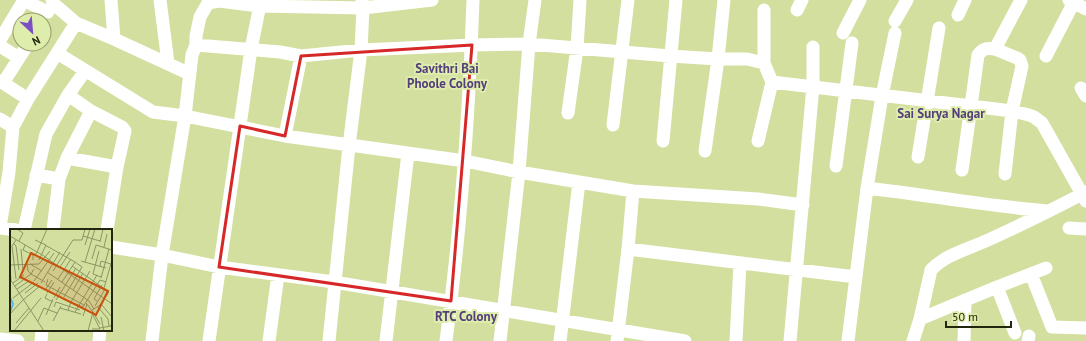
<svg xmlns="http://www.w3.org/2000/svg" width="1086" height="341" viewBox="0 0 1086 341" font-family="'PT Sans',sans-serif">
  <rect width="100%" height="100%" fill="#d2df9f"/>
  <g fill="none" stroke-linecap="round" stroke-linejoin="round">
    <path stroke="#fff" stroke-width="13" d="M 23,0 L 48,12
      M 52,0 L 54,4 L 76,23 L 114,39 L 190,74
      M 111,0 L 114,39
      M 160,0 L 168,63
      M 1069,0 L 1086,9
      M 797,10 L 802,0
      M 958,15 L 965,0
      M 895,21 L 907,0
      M 843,33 L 860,0
      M 0,40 L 24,0
      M 196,45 L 280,52 L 301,56 L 361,50 L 472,45 L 529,44 L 670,56 L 718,59 L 747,59 L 764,63 L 772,82 L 758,141
      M 0,46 L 19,58
      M 995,49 L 1017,58 L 1020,60 L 1022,66 L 1012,111 L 1005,174
      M 57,53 L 153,112 L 185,116 L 285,136 L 465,161 L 519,172 L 633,191 L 758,199 L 803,205
      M 1046,56 L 1075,0
      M 764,63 L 764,10
      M 0,81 L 28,99
      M 772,82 L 971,106 L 978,55 C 983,48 987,48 995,49 L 1021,0
      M 3,83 L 28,44
      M 1081,88 L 1086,96
      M 91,111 L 122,127 L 125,131 L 117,167
      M 568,113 L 577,48 L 580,0
      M 0,119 L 13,127
      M 613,125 L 628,0
      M 285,136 L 301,56
      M 663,141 L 676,0
      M 705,151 L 718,59 L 724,0
      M 918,157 L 939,28
      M 67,158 L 117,167 L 107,230
      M 836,166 L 852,43
      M 962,170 L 971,106 L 1012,111 L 1029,115 L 1034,117 L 1042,123 L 1086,201
      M 36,175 L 59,179
      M 867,188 C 927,195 987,206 1047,211
      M 0,227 L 9,172 L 13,127 L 28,99 L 76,23
      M 0,228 L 16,230
      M 1069,228 L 1086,229
      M 24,230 L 46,134 L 68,95 L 85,71
      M 53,230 L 59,179 L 67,158 L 91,111 L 68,95
      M 111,247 L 162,255 L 219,267 L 334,282 L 685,341
      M 628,249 L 856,277
      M 1031,274 L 1052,327 L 1086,328
      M 997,287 L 1015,333
      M 920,319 L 997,287 L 1046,268
      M 0,339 L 18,341
      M 41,341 L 42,330
      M 99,341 L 100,330
      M 152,341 L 162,255 L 185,116 L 192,55 L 196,45 L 196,36 L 200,17 L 208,3 L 219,1 L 259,6 L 363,8 L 362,0
      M 209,341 L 251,49 L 261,0
      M 269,341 L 278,275
      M 329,341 L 349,146 L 361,50 L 363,8 L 432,0
      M 386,341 L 408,153
      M 446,341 C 461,228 469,114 473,0
      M 500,341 L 519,172 L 529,44 L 535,0
      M 560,341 L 579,182
      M 617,341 L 628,249 L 633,191
      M 736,341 L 740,263
      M 790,341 L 813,86 L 813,47
      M 848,341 L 867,188 L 882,96 L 895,33
      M 913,341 L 920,319 L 931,270 C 946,254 969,249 988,240 C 1021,225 1054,209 1086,192
      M 964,341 L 965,300
      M 1028,341 L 1029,336"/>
  </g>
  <path fill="none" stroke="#d62828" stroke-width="3" stroke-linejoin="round" d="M 472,45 L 451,301 L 219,267 L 240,126 L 285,136 L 301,56 Z"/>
  <g text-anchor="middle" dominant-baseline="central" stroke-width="4" stroke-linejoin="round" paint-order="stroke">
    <g font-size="13" font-weight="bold" fill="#533e7b" stroke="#dfedac">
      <text x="447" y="68">Savithri Bai<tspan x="447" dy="15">Phoole Colony</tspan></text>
      <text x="941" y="113">Sai Surya Nagar</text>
      <text x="466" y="316">RTC Colony</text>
    </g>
  </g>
  <g transform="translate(10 229)">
    <rect width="102" height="102" fill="#d2df9f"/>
    <path fill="none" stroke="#60b4e8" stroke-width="2" d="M 0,68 L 3,75 L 0,83"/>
    <path fill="none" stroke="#8b9564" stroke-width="1" d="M 7,0 L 13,4 L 9,12M 0,7 L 27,23 L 37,0M 73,7 L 90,12M 25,11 L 36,16 L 29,31M 90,13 L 93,0M 3,14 L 6,17 L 9,41M 15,16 L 13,21 L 23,26 L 23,31M 35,16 L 65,33 L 52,53M 75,16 L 80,0M 94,18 L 97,5M 11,20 L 13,42M 89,22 L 83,45 L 91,48M 25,26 L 27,23 L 31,25 L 102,75M 82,30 L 86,16 L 102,21M 71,32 L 96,39M 75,33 L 85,0M 17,34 L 18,42 L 21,45 L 24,40M 20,35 L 32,42M 0,36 L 29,35 L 40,22M 62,37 L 99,63 L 90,76 L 82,81M 90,37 L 91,32 L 101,35M 50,38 L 60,23M 0,39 L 1,51M 43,42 L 63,11 L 72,11 L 75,0M 37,43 L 79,72 L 84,80M 91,49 L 99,20M 0,50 L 34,102M 6,50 L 2,17 L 6,11M 38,50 L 36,56 L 74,76M 48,50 L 61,30M 24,52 L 44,24M 3,54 L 14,46M 31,54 L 50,23M 5,57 L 21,45 L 35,53M 94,59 L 102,31M 7,60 L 19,52M 35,61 L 42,51M 63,61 L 73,44M 15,64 L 28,54M 37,64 L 44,53M 37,65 L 35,69 L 43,73M 54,68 L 72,38 L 65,33M 3,69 L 24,53M 44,69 L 50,58M 51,69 L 61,73 L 80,42M 13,71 L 30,57M 46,71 L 66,39M 87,72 L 84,70 L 92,56M 76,74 L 83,83 L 78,102M 91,75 L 102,88M 85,77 L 95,60M 44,78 L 46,73 L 70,81M 88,78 L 98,90 L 99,97M 50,79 L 71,85M 58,81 L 61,73 L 73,78 L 90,51 L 96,53M 65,83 L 87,46M 83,83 L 90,95M 0,85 L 13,71M 36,86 L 43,70M 73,87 L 77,75M 91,88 L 94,102M 28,92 L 34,79 L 47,84M 43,92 L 51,77M 6,94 L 19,79M 90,99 L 101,97 L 102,93M 82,100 L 90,100 L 83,86M 4,102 L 31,69"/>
    <path fill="#ca510c" fill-opacity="0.15" stroke="#ca510c" stroke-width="2" d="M 21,24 L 98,62 L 86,86 L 10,48 Z"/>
    <rect width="102" height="102" fill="none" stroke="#21260c" stroke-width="2"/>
  </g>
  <g transform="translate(32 32) rotate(154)"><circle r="19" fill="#dfedac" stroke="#939d6c"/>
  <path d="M0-3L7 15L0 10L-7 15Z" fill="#7c4ec6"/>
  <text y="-6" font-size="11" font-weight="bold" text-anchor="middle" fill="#21260c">N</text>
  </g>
  <path d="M946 321v6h65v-6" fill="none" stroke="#21260c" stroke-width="2"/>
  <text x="952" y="321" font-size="12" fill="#21260c" stroke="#dfedac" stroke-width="3" paint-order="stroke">50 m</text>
</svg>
